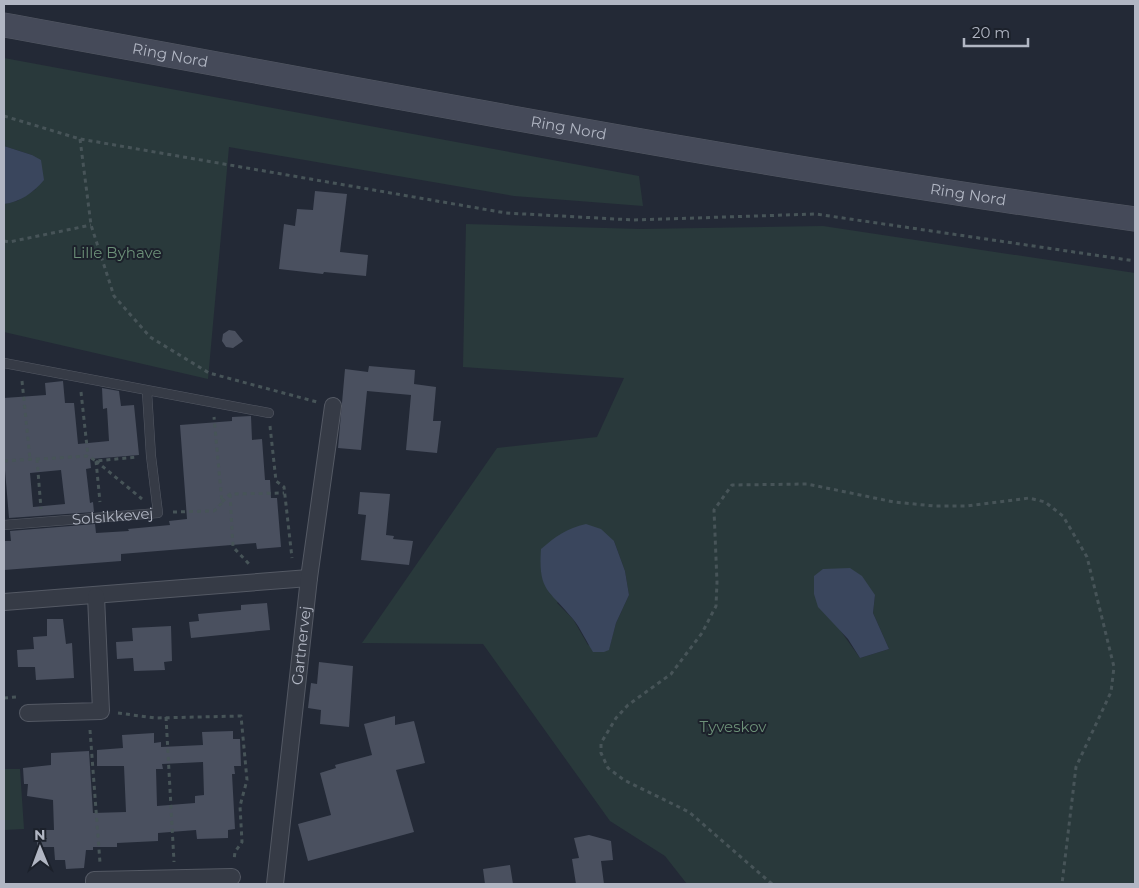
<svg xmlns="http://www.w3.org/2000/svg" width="1139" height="888" font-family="Montserrat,sans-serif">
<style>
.green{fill:#29393b;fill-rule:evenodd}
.water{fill:#3a465d}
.building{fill:#4a505f;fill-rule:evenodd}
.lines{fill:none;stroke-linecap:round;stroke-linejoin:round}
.lane-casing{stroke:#545964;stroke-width:10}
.street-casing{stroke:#545964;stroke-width:18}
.secondary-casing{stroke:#545964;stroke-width:25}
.path{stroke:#475458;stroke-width:3;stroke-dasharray:4 4;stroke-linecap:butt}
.lane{stroke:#363b46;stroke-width:9}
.street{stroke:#363b46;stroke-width:16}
.secondary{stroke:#454a59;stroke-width:24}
.labels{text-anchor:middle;stroke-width:4;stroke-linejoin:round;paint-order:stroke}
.street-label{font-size:15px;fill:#b1b6c3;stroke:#1c212b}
.park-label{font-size:15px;fill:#6c9078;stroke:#1c212b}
</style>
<rect width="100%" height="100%" fill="#232936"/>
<path class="green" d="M4,58L639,176L643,206L514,196L229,147L208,379L4,332V204L17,201L36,189L32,155L4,146Z
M466,224L641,229L823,226L1135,273V884H687L665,856L610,821L483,644L362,643L497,448L597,437L624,378L463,367ZM614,541L625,571L629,595L616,623L609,649L588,645L573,619L557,603ZM875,595L873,613L889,649L860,658L840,630Z
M4,769H20L24,829L4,830Z"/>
<path class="water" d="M4,146L32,155L41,160L44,180C33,193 20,202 4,204Z
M586,524L601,529L614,541L625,571L629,595L616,623L609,650L604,652H593C586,641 581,629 573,619C549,589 538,592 541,549C555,537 567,528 586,524Z
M850,568L862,576L875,595L873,613L889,649L860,658L848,639L818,607L814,594V576L823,569Z"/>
<path class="building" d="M315,191L347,194L340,252L368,255L366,276L324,272L323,274L279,269L284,224L295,226L297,209L313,210Z
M229,330L235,331L243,341L233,348L226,347L222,341L223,334Z
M369,366L415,370L414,384L436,387L433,421H441L437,453L406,450L411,395L367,391L361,450L338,448L345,369L368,372Z
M63,381L65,403H74L78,444L109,441L107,408L103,409L102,388L119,391L121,406L134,405L139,455L90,459L91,468L86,469L90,503L93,502L94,512L9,518L4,458V398L46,395L45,383ZM61,470L65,504L33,507L30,473Z
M251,416L252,440L262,439L265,480H270L271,498H277L281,547L257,549L256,543L121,554V561L4,570V541H11L10,531L95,524L96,533L129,531L128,529L170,525L169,521L187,519L180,425L232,421V417Z
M360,492L390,494L386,535L394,536L393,539L413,541L409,565L361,560L366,515L358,514Z
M267,603L270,630L191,638L189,622L199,621L198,614L241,610V605Z
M47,619H63L66,644L72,643L74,678L36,680L35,667H18L17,650L34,649L33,637L47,636Z
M171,626L172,661L164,662L165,670L134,671L133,658L117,659L116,642L133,641L132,628Z
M319,662L353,666L349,727L320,724L321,710L308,708L311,683L317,684Z
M395,716V725L414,721L425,763L396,770L414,832L308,861L298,824L331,815L320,773L336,768L335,765L372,755L364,724Z
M233,731V739H240L241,766H234L235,774H232L235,829L228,830V838L197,839L196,830L158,833V841L117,843V847H93V850H86L84,868L66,869L65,860H55L54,847H37V830H54L53,800L27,796L28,784H24L23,768L51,765V753L89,751L93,813L126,812L124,766H97V750L123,748L122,735L154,733V743L161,742V747L203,745L202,732ZM203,762L204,795L195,796V803L157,806L156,769H163L162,764Z
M589,835L611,841L613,860L601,861L604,884H576L572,859L579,858L574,838Z
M510,865L513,884H485L483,869Z"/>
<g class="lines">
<defs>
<g id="lane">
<path d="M4,363L269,413"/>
<path id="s1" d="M4,525L158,513L151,456L147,392"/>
</g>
<g id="street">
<path d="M4,602L309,578"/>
<path d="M28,713L101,711L96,596"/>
<path d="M94,884V880L232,877"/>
<path id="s2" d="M275,884L309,578L333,406"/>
</g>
<g id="secondary">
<path id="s3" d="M4,25C380,93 756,167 1135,219"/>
</g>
</defs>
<use href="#lane" class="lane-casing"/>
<use href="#street" class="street-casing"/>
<use href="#secondary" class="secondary-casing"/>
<path class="path" d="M4,116L80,139L506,213L634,220L816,214L1135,261
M80,139L91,225L114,296L150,337L209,373L317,402
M4,241L9,242L91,225
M22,381L30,459
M81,392L88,456
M270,426L276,481L284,487L292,558
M37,459L41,509
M4,461L88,456L96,461L137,457
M96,461L142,499
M96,461L100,502
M230,494L233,547L250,565
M222,502L230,494L284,493
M173,512L214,511L222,503L214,417
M4,698L16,697L17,699
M118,713L155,718L241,716L247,780L240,806L242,842L235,852L234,860
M166,717L174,862
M90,730L100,863
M772,884L689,812L624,780L608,768L601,753V743L616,718L628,705L671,674L702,633L716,606L717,582L714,510L732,485L807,484L894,502L934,506H967L1029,498L1045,502L1063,516L1087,557L1114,667L1111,692L1076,767L1062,884"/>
<use href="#lane" class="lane"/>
<use href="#street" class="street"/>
<use href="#secondary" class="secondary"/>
</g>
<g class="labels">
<g class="street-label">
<text dy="5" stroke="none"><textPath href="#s3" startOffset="169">Ring Nord</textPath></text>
<text dy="5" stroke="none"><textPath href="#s3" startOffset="574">Ring Nord</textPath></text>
<text dy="5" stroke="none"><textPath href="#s3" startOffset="979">Ring Nord</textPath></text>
<text dy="5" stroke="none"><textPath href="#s1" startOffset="109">Solsikkevej</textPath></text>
<text dy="5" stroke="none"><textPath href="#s2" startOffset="240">Gartnervej</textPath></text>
</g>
<g class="park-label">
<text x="117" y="258">Lille Byhave</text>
<text x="733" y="732">Tyveskov</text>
</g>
</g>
<rect width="1139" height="888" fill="none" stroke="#b1b6c3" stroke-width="10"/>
<g transform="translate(40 848) rotate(359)" stroke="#1c212b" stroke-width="4" paint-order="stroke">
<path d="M0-4L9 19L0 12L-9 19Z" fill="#b1b6c3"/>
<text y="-8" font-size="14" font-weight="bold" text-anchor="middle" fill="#b1b6c3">N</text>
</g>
<path d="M964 38v8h64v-8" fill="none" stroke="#b1b6c3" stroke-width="2.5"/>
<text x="972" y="38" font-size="15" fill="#b1b6c3" stroke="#1c212b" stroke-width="4" paint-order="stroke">20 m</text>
</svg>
